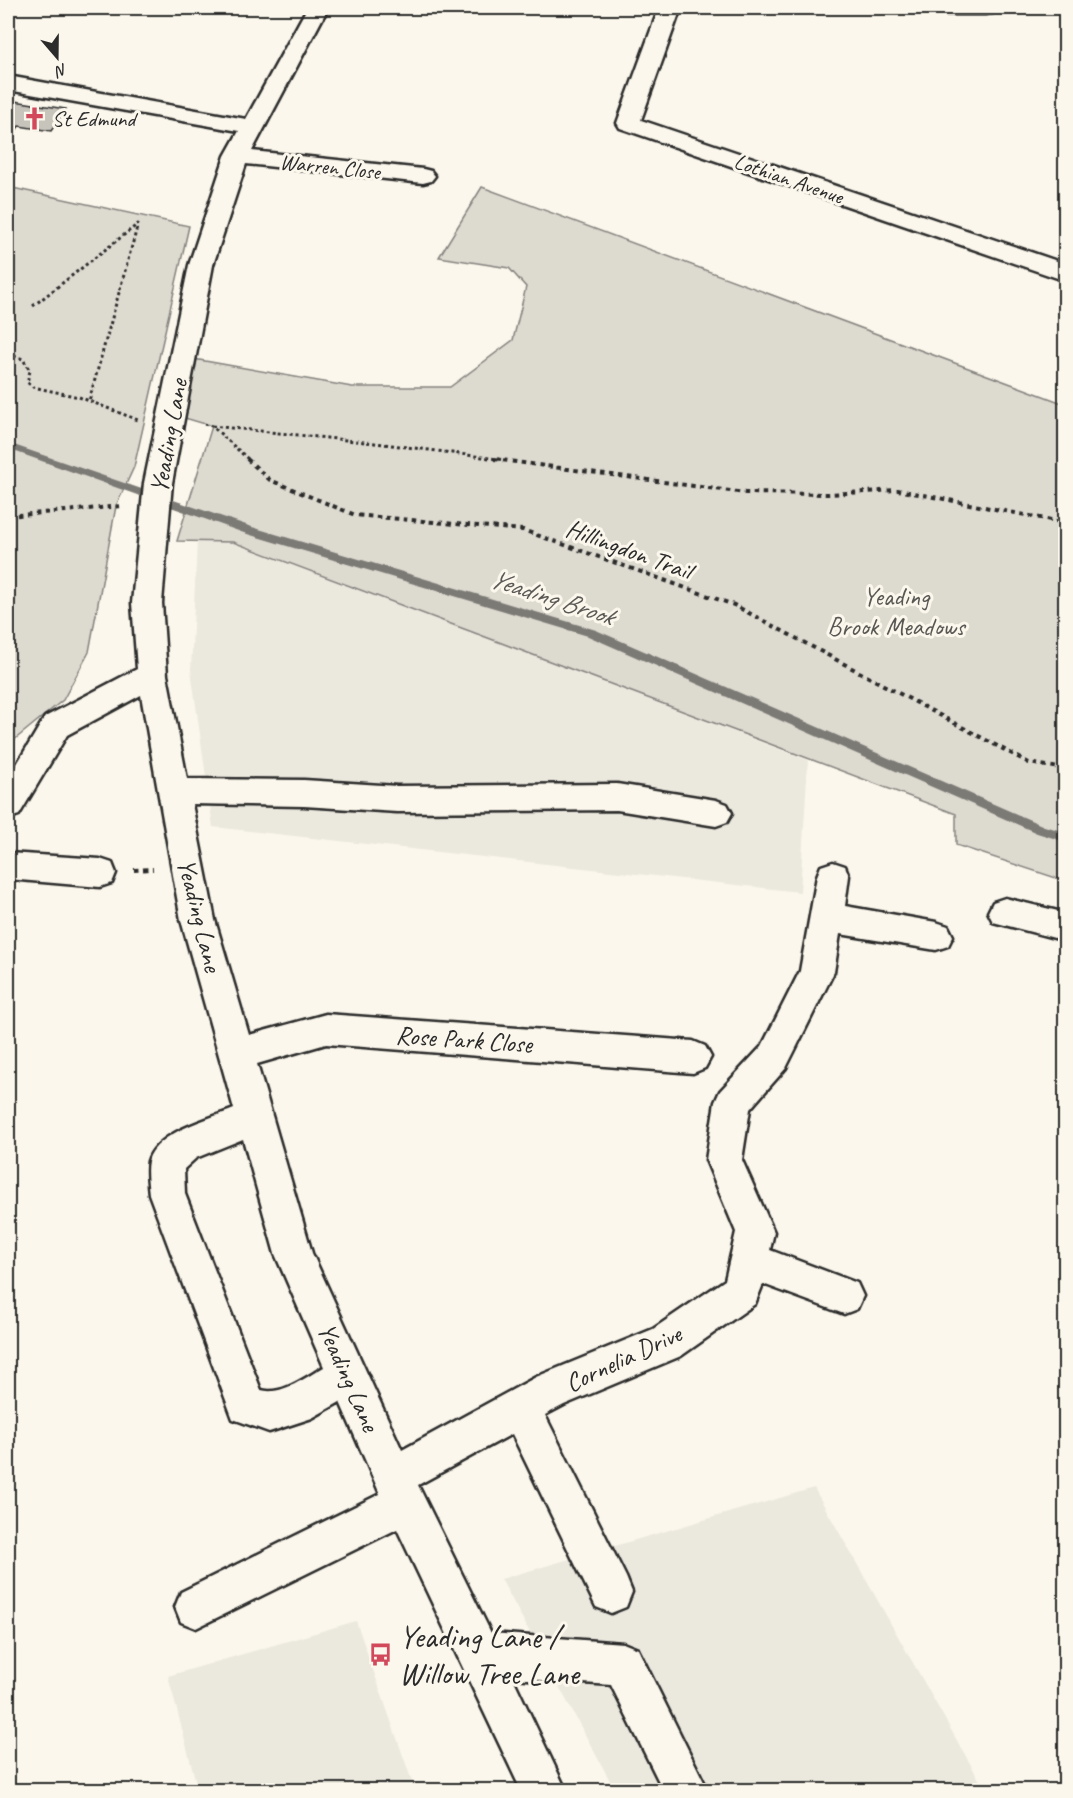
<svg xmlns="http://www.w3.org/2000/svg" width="1073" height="1798" font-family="Caveat,sans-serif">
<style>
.built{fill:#ebe8de}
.green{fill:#dddad0;stroke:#84827e;stroke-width:1.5}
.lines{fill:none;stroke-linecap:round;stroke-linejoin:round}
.stream{fill:#7b7a75;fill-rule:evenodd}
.building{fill:#c7c4bc;stroke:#2b2b2b;stroke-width:1.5}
.minor-casing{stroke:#2b2b2b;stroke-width:5}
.path-far1{stroke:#2b2b2b;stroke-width:3;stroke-dasharray:3 3;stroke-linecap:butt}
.path{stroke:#2b2b2b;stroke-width:4;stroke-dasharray:4.5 4.5;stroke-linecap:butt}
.minor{fill:#fbf7ec;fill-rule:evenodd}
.labels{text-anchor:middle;stroke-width:6;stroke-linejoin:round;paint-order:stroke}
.far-poi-label{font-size:22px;fill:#2b2b2b;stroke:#fbf7ec;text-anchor:start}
.far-street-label{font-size:22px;fill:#2b2b2b;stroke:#fbf7ec}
.street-label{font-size:26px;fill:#2b2b2b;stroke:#fbf7ec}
.park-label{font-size:26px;fill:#585754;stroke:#fbf7ec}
.water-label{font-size:27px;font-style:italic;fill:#5a5956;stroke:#fbf7ec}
.near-poi-label{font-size:32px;fill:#2b2b2b;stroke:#fbf7ec;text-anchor:start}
</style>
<rect width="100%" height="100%" fill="#fbf7ec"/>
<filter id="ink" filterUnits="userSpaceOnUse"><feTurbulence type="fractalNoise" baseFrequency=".0167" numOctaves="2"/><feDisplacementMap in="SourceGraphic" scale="12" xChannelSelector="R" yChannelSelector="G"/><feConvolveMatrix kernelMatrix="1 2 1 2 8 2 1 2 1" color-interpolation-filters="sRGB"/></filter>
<g filter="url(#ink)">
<path class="built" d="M197,541L233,542L808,760L800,892L213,827L191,670Z
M814,1488L985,1790H615L501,1579Z
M356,1621L415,1790H198L168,1676Z"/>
<path class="green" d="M8,187L189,226L134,467L116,506L89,652L63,700L8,745Z
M482,187L1065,404V881L956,845V814L233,542L177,541L212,426L178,416L182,357L352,387H450L513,340L526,287L509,268L439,257Z"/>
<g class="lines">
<path class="stream" d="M8,443L252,527L596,630L1044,826L1066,832V842L1037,833L588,636L244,533L8,449Z"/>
</g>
<path class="building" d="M8,100L66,109L51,131L19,126L8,143Z"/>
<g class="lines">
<defs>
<path id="minor" d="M307,8H328L252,151L423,169L431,171L435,176L431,181L423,183L246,164L213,265L172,483L162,603L167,675L187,779L304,780L397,786L617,784L716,800L727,804L732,813L727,822L716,826L617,810L397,812L304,806L192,804L215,920L249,1035L326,1014L693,1041L705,1046L711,1057L705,1068L693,1073L326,1044L257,1064L312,1253L402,1450L536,1377L653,1329L725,1280L736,1232L706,1160L715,1102L720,1091L762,1046L800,971L817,876L821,866L833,862L845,866L849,876L845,906L936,922L948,926L953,936L948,946L936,950L840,934L834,972L786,1068L750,1109L742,1160L774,1232L770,1250L857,1283L863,1296L857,1309L844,1314L763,1284L755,1304L681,1356L564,1405L545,1415L626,1577L632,1592L626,1607L611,1613L596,1607L512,1434L418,1485L491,1633L623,1643L638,1649L708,1790H663L611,1685L513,1678L566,1790H521L397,1529L196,1628L181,1622L175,1607L181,1592L380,1494L340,1402L312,1418L269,1432L233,1419L149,1194C148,1184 146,1171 148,1161C156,1132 209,1119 234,1109L181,920L141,695L67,735L19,815L8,819V779L45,717L137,669L132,603L144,483L189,265L225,156L239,131L8,90V76L246,119ZM243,1139L275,1254L324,1367C306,1377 282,1396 261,1390L185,1194L184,1169L196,1158Z
M659,8H681L641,120L1066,264V281L620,128L617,123Z
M927,8H996L993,13L985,14H938L930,13Z
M8,853L100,859L112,863L116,873L112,883L100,887L8,879Z
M1005,898L1066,913V941L993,922L988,912L993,902Z"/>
</defs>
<use href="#minor" class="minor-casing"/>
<path class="path-far1" d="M33,306L138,224L89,401
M8,354L23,359L30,371L27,382L33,387L79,397L138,420
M204,424L212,426L249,460
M212,426L384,444L505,460"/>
<path class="path" d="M247,459L270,480L355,515L523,530L734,605L1029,763L1066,769
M494,459L745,493L829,494L898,490L1066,523
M8,516L122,506
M134,870L153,869"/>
<use href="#minor" class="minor"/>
</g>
</g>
<defs>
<symbol id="church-bare" viewBox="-9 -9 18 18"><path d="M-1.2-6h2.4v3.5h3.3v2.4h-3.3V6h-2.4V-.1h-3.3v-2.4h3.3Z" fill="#d1495b" stroke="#fbf7ec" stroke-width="2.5" paint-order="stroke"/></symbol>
<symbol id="bus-bare" viewBox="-9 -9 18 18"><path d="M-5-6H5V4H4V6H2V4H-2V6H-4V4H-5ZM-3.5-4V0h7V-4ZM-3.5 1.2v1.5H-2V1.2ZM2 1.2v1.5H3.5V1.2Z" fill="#d1495b" stroke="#fbf7ec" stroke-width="2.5" paint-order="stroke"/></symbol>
</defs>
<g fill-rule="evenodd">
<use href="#church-bare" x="18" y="102" width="33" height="33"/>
<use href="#bus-bare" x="364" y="1638" width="33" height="33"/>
</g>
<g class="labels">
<g class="far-poi-label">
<text x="52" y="126">St Edmund</text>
</g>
<g class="far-street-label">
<text transform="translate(330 166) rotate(6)" y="8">Warren Close</text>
<text transform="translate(789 178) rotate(19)" y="8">Lothian Avenue</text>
</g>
<g class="street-label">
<text transform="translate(168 436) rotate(-80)" y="9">Yeading Lane</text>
<text transform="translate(629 549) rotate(20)" y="9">Hillingdon Trail</text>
<text transform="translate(200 915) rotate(76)" y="9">Yeading Lane</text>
<text transform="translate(464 1039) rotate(4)" y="9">Rose Park Close</text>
<text transform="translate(623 1358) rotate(-25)" y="9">Cornelia Drive</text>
<text transform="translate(349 1377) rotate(66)" y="9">Yeading Lane</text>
</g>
<g class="park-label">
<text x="896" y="605">Yeading<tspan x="896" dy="30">Brook Meadows</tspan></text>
</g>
<g class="water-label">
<text transform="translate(552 597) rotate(18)" y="9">Yeading Brook</text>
</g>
<g class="near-poi-label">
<text x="399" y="1647">Yeading Lane /<tspan x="399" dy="37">Willow Tree Lane</tspan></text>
</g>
</g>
<rect width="1073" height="1798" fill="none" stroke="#fbf7ec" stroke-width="30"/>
<rect x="15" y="15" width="1043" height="1768" fill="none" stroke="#2b2b2b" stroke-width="2" filter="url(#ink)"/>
<g transform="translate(57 57) rotate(160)" stroke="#fbf7ec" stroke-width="4.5" paint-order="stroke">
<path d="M0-4.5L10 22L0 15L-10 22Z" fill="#2b2b2b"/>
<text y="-9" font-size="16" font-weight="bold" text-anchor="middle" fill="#2b2b2b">N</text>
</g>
</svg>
